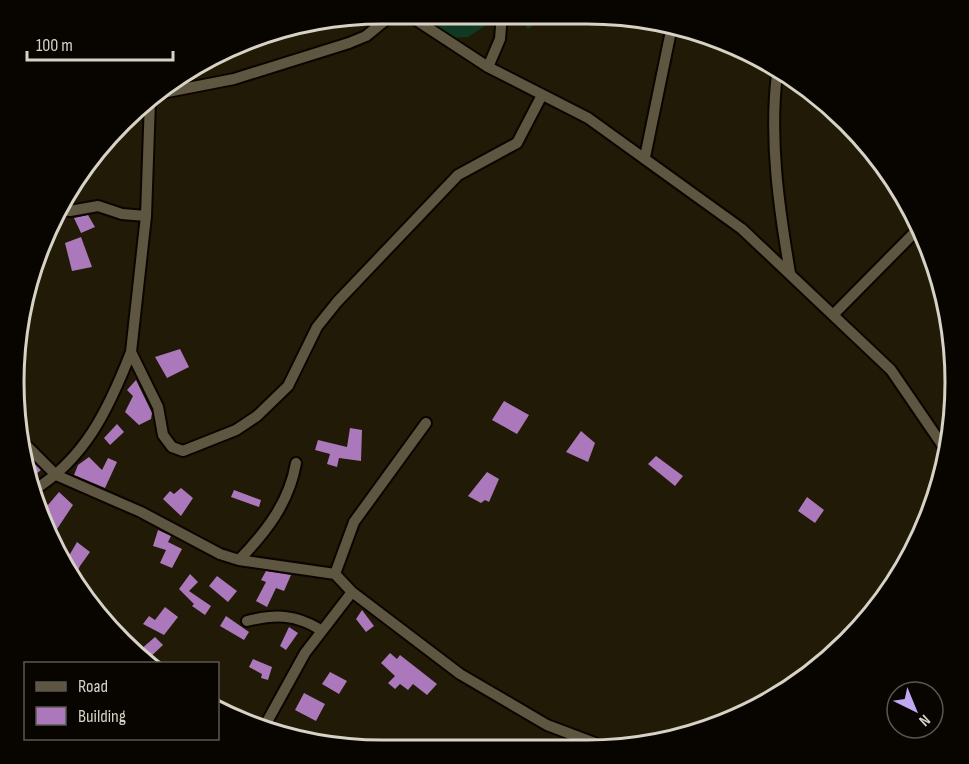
<svg xmlns="http://www.w3.org/2000/svg" width="969" height="764" font-family="'Sofia Sans Condensed',sans-serif">
<style>
.green{fill:#103923}
.building{fill:#ac78bc}
.lines{fill:none;stroke-linecap:round;stroke-linejoin:round}
.minor-casing{stroke:#0b0500;stroke-width:14}
.minor{stroke:#5f5641;stroke-width:10}
.rim{fill:none;stroke:#d7d2c6;stroke-width:3}
</style>
<rect width="100%" height="100%" fill="#211a06"/>
<path class="green" d="M450,14H551L528,29L518,18H497L468,37L451,38L438,27L444,16Z"/>
<path class="building" d="M88,215L95,227L81,233L74,218Z
M81,237L92,267L72,271L65,243Z
M180,349L189,367L167,378L155,357Z
M136,380L152,413L151,419L139,425L125,412L133,396L127,390Z
M504,401L529,415L517,434L492,420Z
M117,424L124,432L110,445L104,438Z
M350,428L362,430L361,461L339,458L337,467L327,464L330,454L315,450L318,440L347,447Z
M581,431L595,443L588,462L566,452Z
M23,452L41,470L29,480L26,476Z
M656,456L683,476L675,486L648,464Z
M89,457L102,470L108,458L117,462L105,488L74,475L78,465Z
M487,472L499,479L489,502L485,500L481,503L468,496Z
M181,488L193,498L181,516L163,499L170,491L174,494Z
M234,490L261,500L259,507L231,497Z
M59,492L73,505L51,538L35,498L39,495L48,505Z
M807,497L824,510L815,523L798,511Z
M158,530L171,536L168,542L182,549L172,568L160,563L166,550L153,546Z
M77,542L90,552L80,566L74,579L63,566Z
M266,571L291,575L284,591L276,588L267,607L256,601L266,582L261,580Z
M190,574L198,582L189,591L211,606L205,615L192,606L194,604L179,589Z
M217,576L237,591L228,602L209,586Z
M165,607L178,617L164,635L143,624L149,616L155,620Z
M362,610L374,626L366,632L356,619Z
M226,616L249,632L244,640L220,626Z
M289,627L298,633L286,650L280,646Z
M155,637L163,645L148,659L140,650Z
M390,653L397,659L400,655L437,684L427,695L413,684L408,690L400,684L395,689L388,683L395,676L381,663Z
M253,659L272,667L268,680L261,678L262,674L249,667Z
M330,672L347,681L339,694L322,684Z
M304,693L325,704L316,721L295,710Z"/>
<g class="lines">
<defs>
<path id="minor" d="M407,14L488,67L588,118L742,229L891,370L945,449
M488,67L500,39L502,14
M777,74C769,140 779,208 790,273
M157,94L234,79L349,43L366,36L393,14
M150,100L146,216L131,352L158,407L163,435L172,447L183,451L236,430L257,416L288,386L317,327L337,302L458,175L517,143L542,95
M645,157L672,26
M58,209L70,211L98,206L122,214L146,216
M834,314L917,230
M21,440L56,475L141,512L220,554L239,560L335,574L352,592L460,674L547,725L600,745
M32,491C85,460 109,408 131,352
M239,560C266,532 289,503 296,463
M335,574L354,522L426,423
M247,621C275,614 295,614 321,630
M263,729L305,653L352,592"/>
</defs>
<use href="#minor" class="minor-casing"/>
<use href="#minor" class="minor"/>
</g>
<path d="M0 0H969V764H0ZM382 24H587A358 358 0 0 1 945 382V382A358 358 0 0 1 587 740H382A358 358 0 0 1 24 382V382A358 358 0 0 1 382 24Z" fill="#080501" fill-rule="evenodd"/>
<path class="rim" d="M382 24H587A358 358 0 0 1 945 382V382A358 358 0 0 1 587 740H382A358 358 0 0 1 24 382V382A358 358 0 0 1 382 24Z"/>
<rect x="24" y="662" width="195" height="78" fill="#080501" stroke="#5b5750" stroke-width="1.5"/>
<rect x="36" y="682" width="30" height="9" fill="#5f5641" stroke="#5b5750" stroke-width="1.5"/>
<text x="78" y="692" font-size="18" fill="#d7d2c6">Road</text>
<rect x="36" y="707" width="30" height="18" fill="#ac78bc" stroke="#5b5750" stroke-width="1.5"/>
<text x="78" y="722" font-size="18" fill="#d7d2c6">Building</text>
<g transform="translate(915 710) rotate(137)"><circle r="28" fill="#080501" stroke="#5b5750" stroke-width="1.5"/>
<path d="M0-4.5L10 22L0 15L-10 22Z" fill="#c1a8f3"/>
<text y="-9" font-size="16" font-weight="bold" text-anchor="middle" fill="#d7d2c6">N</text>
</g>
<path d="M27 51v9h146v-9" fill="none" stroke="#d7d2c6" stroke-width="3"/>
<text x="36" y="51" font-size="18" fill="#d7d2c6" stroke="#080501" stroke-width="4.5" paint-order="stroke">100 m</text>
</svg>
